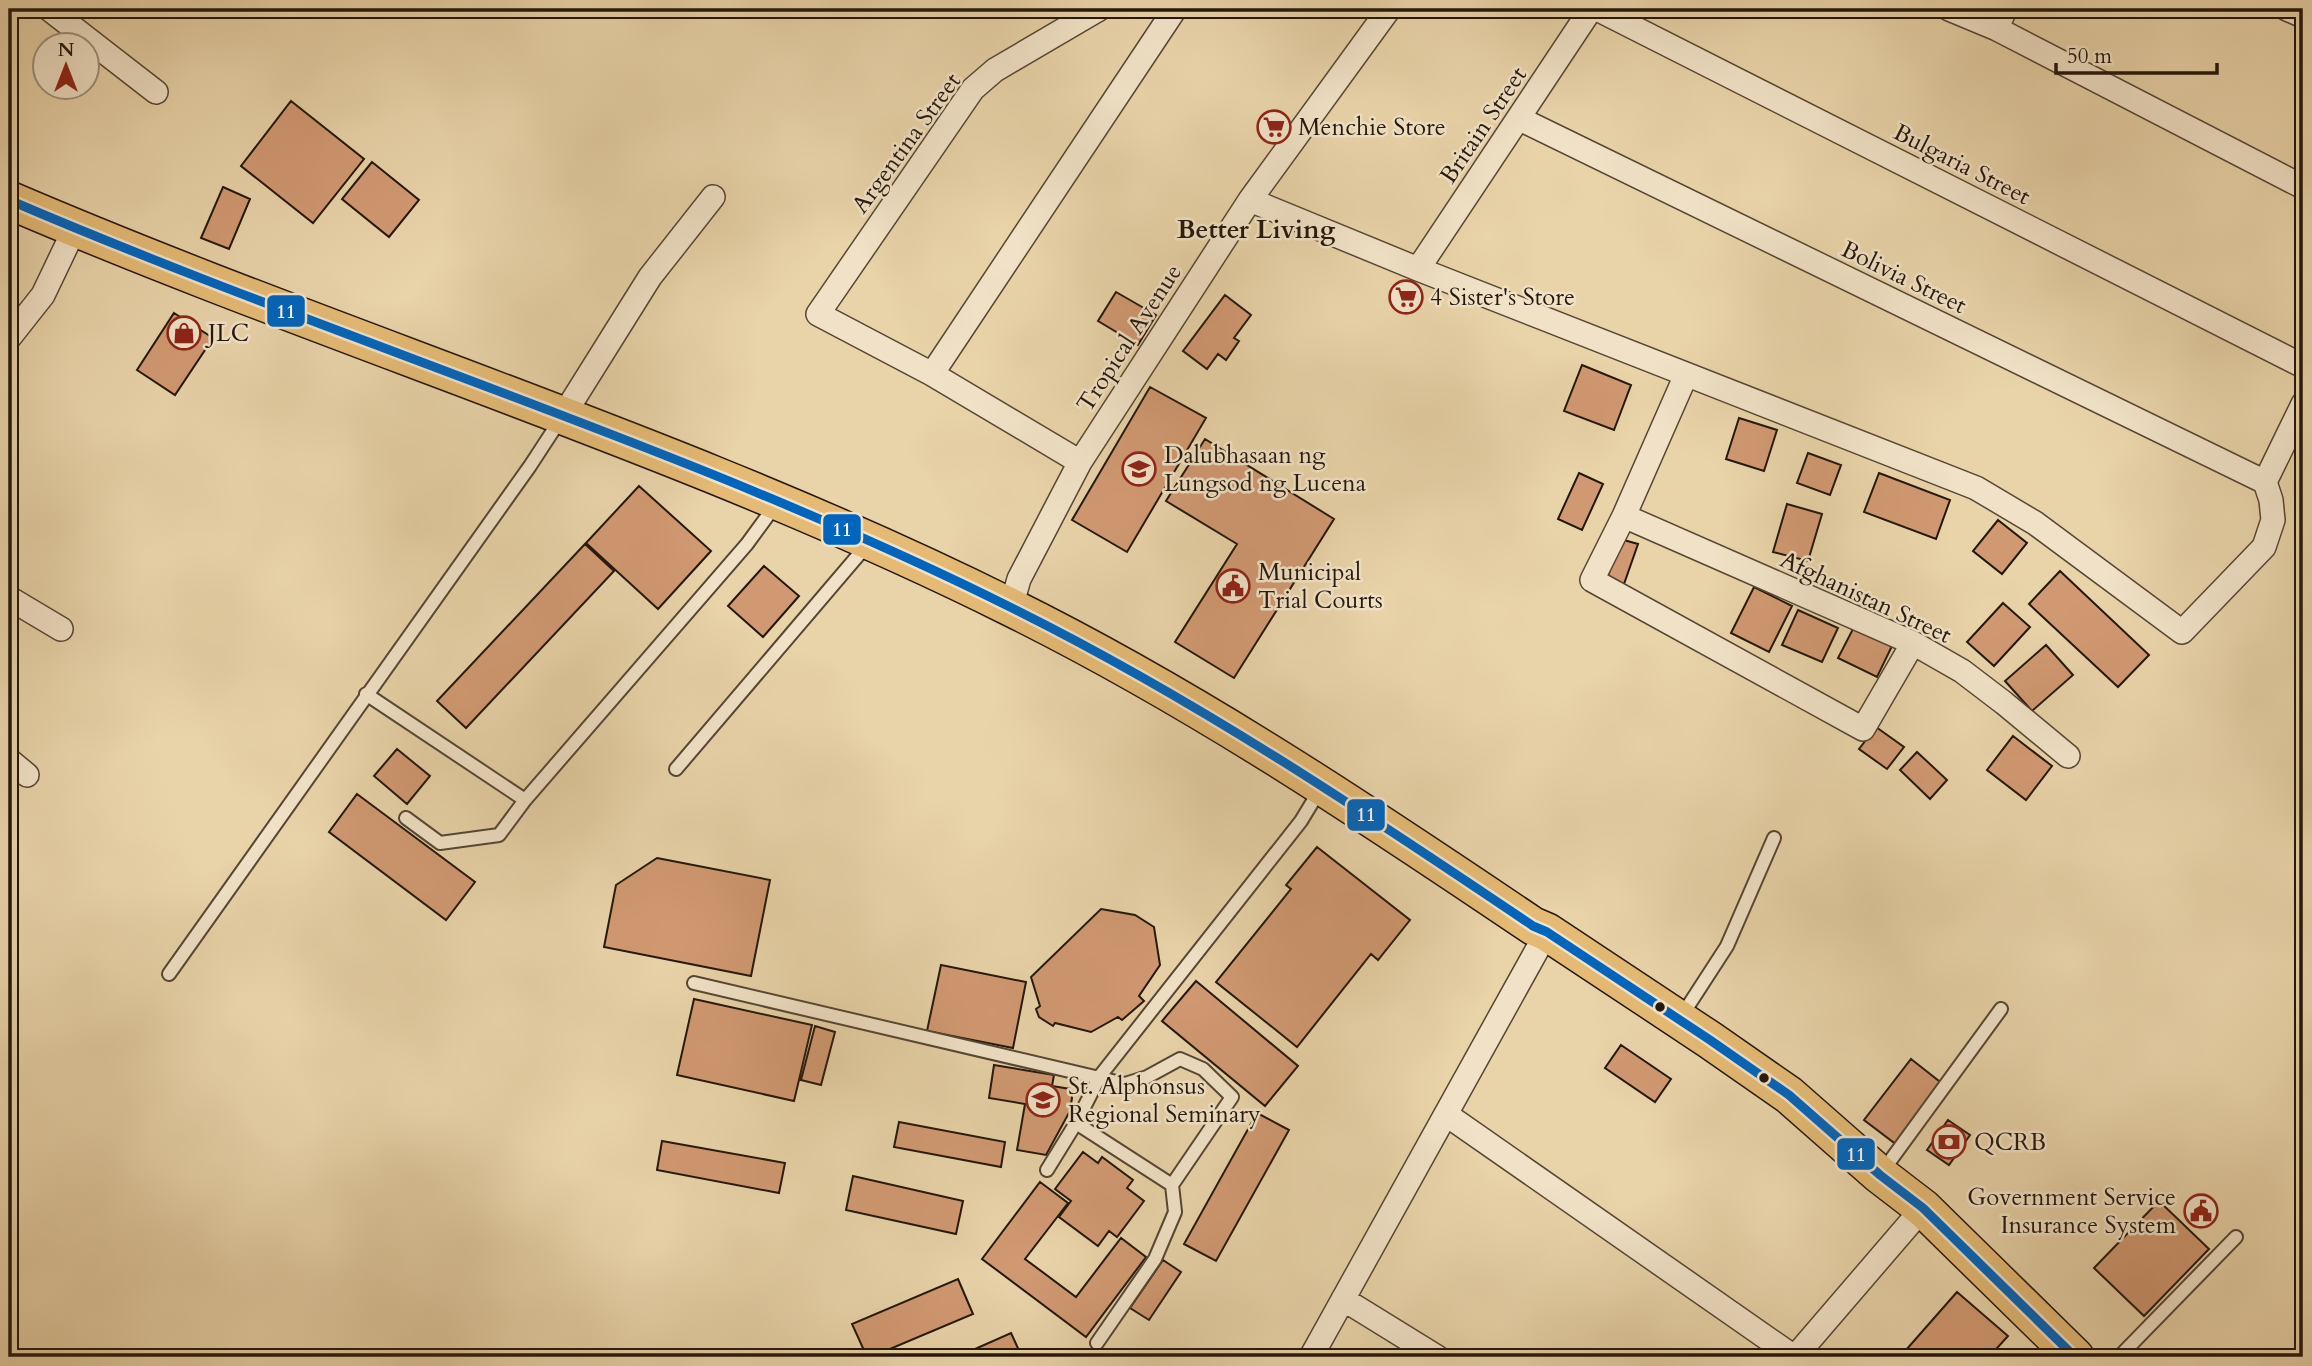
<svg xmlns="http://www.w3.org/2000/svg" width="2312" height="1366" font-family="Cardo,serif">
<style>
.building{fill:#d19972;stroke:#24170c;stroke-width:2}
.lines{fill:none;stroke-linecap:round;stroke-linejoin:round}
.service-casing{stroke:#554633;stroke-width:16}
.minor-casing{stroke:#554633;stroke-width:26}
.primary-casing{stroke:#24170c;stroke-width:40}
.service{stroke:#f1e2c7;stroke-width:12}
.minor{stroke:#f1e2c7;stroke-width:23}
.primary{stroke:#e4ba74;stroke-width:37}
.bus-1-casing{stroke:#f1e2c7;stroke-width:14}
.bus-1{stroke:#0065bd;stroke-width:9}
.bus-dot{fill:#24170c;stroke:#f1e2c7;stroke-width:2.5}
.labels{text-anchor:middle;stroke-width:5;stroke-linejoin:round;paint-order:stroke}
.street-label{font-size:24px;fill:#24170c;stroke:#f1e2c7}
.poi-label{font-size:24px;fill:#24170c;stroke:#f1e2c7;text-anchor:start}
.neighbourhood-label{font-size:26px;font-weight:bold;fill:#24170c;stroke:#f1e2c7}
.line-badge{stroke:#f1e2c7;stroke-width:2.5}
.badge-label{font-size:19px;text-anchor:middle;font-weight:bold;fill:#fff}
</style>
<rect width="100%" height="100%" fill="#e9d3a9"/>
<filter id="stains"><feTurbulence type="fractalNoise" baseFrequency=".00286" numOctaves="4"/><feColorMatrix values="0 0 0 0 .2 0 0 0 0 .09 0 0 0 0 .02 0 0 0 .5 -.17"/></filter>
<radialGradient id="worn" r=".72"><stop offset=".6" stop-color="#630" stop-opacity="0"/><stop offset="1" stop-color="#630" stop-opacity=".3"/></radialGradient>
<path class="building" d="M291,101L364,159L313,223L241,166Z
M372,162L419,200L389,237L342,199Z
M223,187L250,199L229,249L201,238Z
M1116,292L1156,315L1138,345L1098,321Z
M1225,295L1251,315L1234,338L1239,341L1226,360L1218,354L1207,369L1183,351Z
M174,313L213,338L175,395L137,370Z
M1582,365L1631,385L1614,430L1564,411Z
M1150,387L1206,418L1127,552L1072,520Z
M1739,418L1777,430L1764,471L1726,459Z
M1205,439L1334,519L1234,678L1175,642L1237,544L1166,501Z
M1808,453L1841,465L1830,495L1797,483Z
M1579,473L1603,484L1582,530L1558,519Z
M1879,473L1950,500L1936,539L1864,512Z
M639,486L711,551L658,609L586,543Z
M1787,504L1822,514L1808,561L1773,552Z
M1998,520L2027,543L2002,574L1973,551Z
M1620,539L1638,544L1624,584L1607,579Z
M585,544L614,571L466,728L437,701Z
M764,566L799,596L763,637L728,606Z
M2060,571L2149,655L2118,687L2029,604Z
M1754,587L1792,606L1769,652L1731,633Z
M2003,603L2030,627L1994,666L1967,642Z
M1798,610L1838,628L1822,662L1782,645Z
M1854,627L1892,646L1877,677L1838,658Z
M2046,645L2073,675L2032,711L2005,681Z
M1876,727L1904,747L1887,769L1859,749Z
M2013,736L2052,766L2026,800L1987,770Z
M397,749L430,776L407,804L374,776Z
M1917,752L1947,780L1930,799L1900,770Z
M357,794L475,882L446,920L329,832Z
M1317,847L1410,920L1378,960L1371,954L1297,1047L1216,982L1291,889L1286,885Z
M657,858L770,880L751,976L604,947L616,885Z
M1101,909L1135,915L1154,927L1160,965L1139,996L1144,1001L1122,1020L1118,1017L1091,1032L1055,1023L1053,1026L1039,1017L1036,1009L1040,1006L1031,977Z
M941,965L1026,982L1013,1048L927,1031Z
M1196,981L1298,1066L1265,1106L1162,1021Z
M694,999L812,1025L794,1101L677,1075Z
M815,1026L835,1032L821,1085L801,1080Z
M1621,1045L1671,1079L1655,1102L1605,1068Z
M1911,1059L1944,1085L1897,1145L1864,1120Z
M994,1065L1054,1075L1052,1086L1070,1089L1072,1098L1070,1111L1046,1155L1017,1150L1025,1104L989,1098Z
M1257,1113L1289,1130L1216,1261L1184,1244Z
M1948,1120L1970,1135L1949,1165L1927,1150Z
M899,1122L1005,1142L1001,1167L894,1147Z
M662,1141L785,1163L779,1193L657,1170Z
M1083,1152L1098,1163L1102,1157L1133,1180L1127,1188L1144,1201L1117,1237L1109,1231L1098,1246L1059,1217L1071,1201L1055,1189Z
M853,1176L963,1201L956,1234L846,1210Z
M1040,1182L1068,1203L1025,1259L1076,1297L1121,1238L1146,1257L1086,1337L982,1259Z
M2159,1201L2209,1249L2144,1316L2094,1268Z
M1163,1260L1181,1272L1149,1320L1130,1308Z
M958,1279L973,1314L871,1357H867L852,1324Z
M1957,1292L2008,1336L1989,1357H1914L1906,1350Z
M1011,1333L1022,1357H957Z"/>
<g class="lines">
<defs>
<path id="service" d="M366,694L525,800
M676,769L867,545
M406,818L440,843L499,835L525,800L747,544L777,503
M169,974L530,466L562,417
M694,983L1125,1084L1147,1077L1180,1059L1203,1069L1232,1097L1172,1185
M1681,1017L1727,946L1774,838
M1076,1123L1172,1185L1175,1212L1155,1259L1097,1343
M1047,1170L1076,1123L1100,1076L1301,821L1321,788
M1882,1172L2001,1009
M2119,1357L2236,1237"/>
<path id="minor" d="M49,9L156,92
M1597,9L2303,366
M1949,9L1997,29L2303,187
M2287,9L2303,16
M1997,29L2005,9
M1520,119L2265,482
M1250,200L1418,269L1976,488L2035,523L2182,632L2264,547L2273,520L2271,500L2265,482L2303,404
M1418,269L1591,9
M9,338L43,295L75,228
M932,374L1175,9
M1686,375L1624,516L1592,580L1863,729L1913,643
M563,416L650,277L713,197
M1080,462L932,374L818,314L973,89L995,70L1099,9
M1624,516L1913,643L1962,671L2004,703L2068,756
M9,598L61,629
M1011,607L1019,579L1080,462L1250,200L1389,9
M9,760L27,775
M1447,1115L1794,1357
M1343,1299L1437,1357
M1311,1357L1547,932
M1795,1357L1923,1208"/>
<path id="primary" d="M9,200C340,342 687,446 1010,607C1194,698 1364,812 1533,926L1547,932L1710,1040L1789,1095L1880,1175L1923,1208L2075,1357"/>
</defs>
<use href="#service" class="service-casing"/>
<use href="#minor" class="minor-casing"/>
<use href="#primary" class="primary-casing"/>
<use href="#service" class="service"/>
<use href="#minor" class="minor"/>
<use href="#primary" class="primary"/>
<defs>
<path id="bus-1" d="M9,200C340,342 687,446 1010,607C1194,698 1364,812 1533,926L1547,932L1710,1040L1789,1095L1880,1175L1923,1208L2075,1357"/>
</defs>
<use href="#bus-1" class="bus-1-casing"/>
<use href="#bus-1" class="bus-1"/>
</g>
<defs>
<symbol id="supermarket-ring" viewBox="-11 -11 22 22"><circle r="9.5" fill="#f1e2c7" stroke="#8f2418" stroke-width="1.5"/><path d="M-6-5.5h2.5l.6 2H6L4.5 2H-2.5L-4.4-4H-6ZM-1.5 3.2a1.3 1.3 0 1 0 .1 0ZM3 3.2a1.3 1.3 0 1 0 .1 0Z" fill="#8f2418"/></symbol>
<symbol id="shop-ring" viewBox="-11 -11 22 22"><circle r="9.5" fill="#f1e2c7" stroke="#8f2418" stroke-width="1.5"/><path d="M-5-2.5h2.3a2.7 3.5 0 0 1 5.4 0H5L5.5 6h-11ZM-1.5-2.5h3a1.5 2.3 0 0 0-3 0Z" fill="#8f2418"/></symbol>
<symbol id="university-ring" viewBox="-11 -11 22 22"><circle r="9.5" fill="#f1e2c7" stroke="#8f2418" stroke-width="1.5"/><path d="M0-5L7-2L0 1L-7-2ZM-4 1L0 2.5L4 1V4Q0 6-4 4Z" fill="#8f2418"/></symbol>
<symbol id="civic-ring" viewBox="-11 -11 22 22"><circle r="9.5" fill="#f1e2c7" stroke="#8f2418" stroke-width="1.5"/><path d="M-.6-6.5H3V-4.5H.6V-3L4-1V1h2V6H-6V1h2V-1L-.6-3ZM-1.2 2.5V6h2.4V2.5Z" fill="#8f2418"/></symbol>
<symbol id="bank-ring" viewBox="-11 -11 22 22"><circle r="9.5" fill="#f1e2c7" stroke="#8f2418" stroke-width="1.5"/><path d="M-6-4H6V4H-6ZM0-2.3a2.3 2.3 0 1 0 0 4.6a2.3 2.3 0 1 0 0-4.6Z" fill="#8f2418"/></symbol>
</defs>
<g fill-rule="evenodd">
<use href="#supermarket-ring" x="1255" y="108" width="38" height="38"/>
<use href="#supermarket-ring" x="1387" y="278" width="38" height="38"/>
<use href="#shop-ring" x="165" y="314" width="38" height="38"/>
<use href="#university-ring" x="1120" y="450" width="38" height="38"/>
<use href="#civic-ring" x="1214" y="567" width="38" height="38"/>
<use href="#university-ring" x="1024" y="1081" width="38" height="38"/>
<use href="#bank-ring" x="1930" y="1123" width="38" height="38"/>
<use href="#civic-ring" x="2182" y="1192" width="38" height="38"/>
</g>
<g class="bus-dot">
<circle cx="1660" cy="1007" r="6"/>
<circle cx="1764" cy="1078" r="6"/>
</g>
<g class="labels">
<g class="street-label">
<text transform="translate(1483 125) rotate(-56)" y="8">Britain Street</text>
<text transform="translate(906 143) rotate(-54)" y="8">Argentina Street</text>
<text transform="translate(1962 164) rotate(27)" y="8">Bulgaria Street</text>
<text transform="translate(1904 277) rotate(26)" y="8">Bolivia Street</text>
<text transform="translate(1129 338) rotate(-57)" y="8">Tropical Avenue</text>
<text transform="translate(1866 597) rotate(25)" y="8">Afghanistan Street</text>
</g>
<g class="poi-label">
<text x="1298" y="135">Menchie Store</text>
<text x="1430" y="305">4 Sister's Store</text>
<text x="208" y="341">JLC</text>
<text x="1164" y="463">Dalubhasaan ng<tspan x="1164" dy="28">Lungsod ng Lucena</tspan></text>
<text x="1258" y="580">Municipal<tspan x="1258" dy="28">Trial Courts</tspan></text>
<text x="1068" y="1094">St. Alphonsus<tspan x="1068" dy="28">Regional Seminary</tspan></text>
<text x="1974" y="1150">QCRB</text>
<text x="2176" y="1205" text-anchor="end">Government Service<tspan x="2176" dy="28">Insurance System</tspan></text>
</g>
<g class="neighbourhood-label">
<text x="1256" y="238">Better Living</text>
</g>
</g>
<g class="line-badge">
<rect x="266" y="294" width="40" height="34" rx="7" fill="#0065bd"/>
<rect x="822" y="513" width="40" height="33" rx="7" fill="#0065bd"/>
<rect x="1346" y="798" width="40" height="34" rx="7" fill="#0065bd"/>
<rect x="1836" y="1137" width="40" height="34" rx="7" fill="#0065bd"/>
</g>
<g class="badge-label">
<text x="286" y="318">11</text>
<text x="842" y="536">11</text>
<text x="1366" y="821">11</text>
<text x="1856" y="1161">11</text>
</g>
<rect width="2312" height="1366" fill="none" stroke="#e9d3a9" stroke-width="35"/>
<rect x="10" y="10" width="2291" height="1345" fill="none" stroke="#24170c" stroke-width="3.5"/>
<rect x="18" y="18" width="2277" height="1331" fill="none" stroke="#24170c" stroke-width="2"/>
<g transform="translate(66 66)"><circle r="33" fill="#f1e2c7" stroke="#9f917c" stroke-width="2"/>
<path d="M0-5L12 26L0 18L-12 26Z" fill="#8f2418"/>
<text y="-10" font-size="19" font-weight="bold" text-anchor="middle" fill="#24170c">N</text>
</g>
<path d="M2056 63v10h161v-10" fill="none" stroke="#24170c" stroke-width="3.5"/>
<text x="2067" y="63" font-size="21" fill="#24170c" stroke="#f1e2c7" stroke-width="5" paint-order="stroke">50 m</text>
<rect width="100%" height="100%" filter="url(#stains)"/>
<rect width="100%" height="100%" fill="url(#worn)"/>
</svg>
